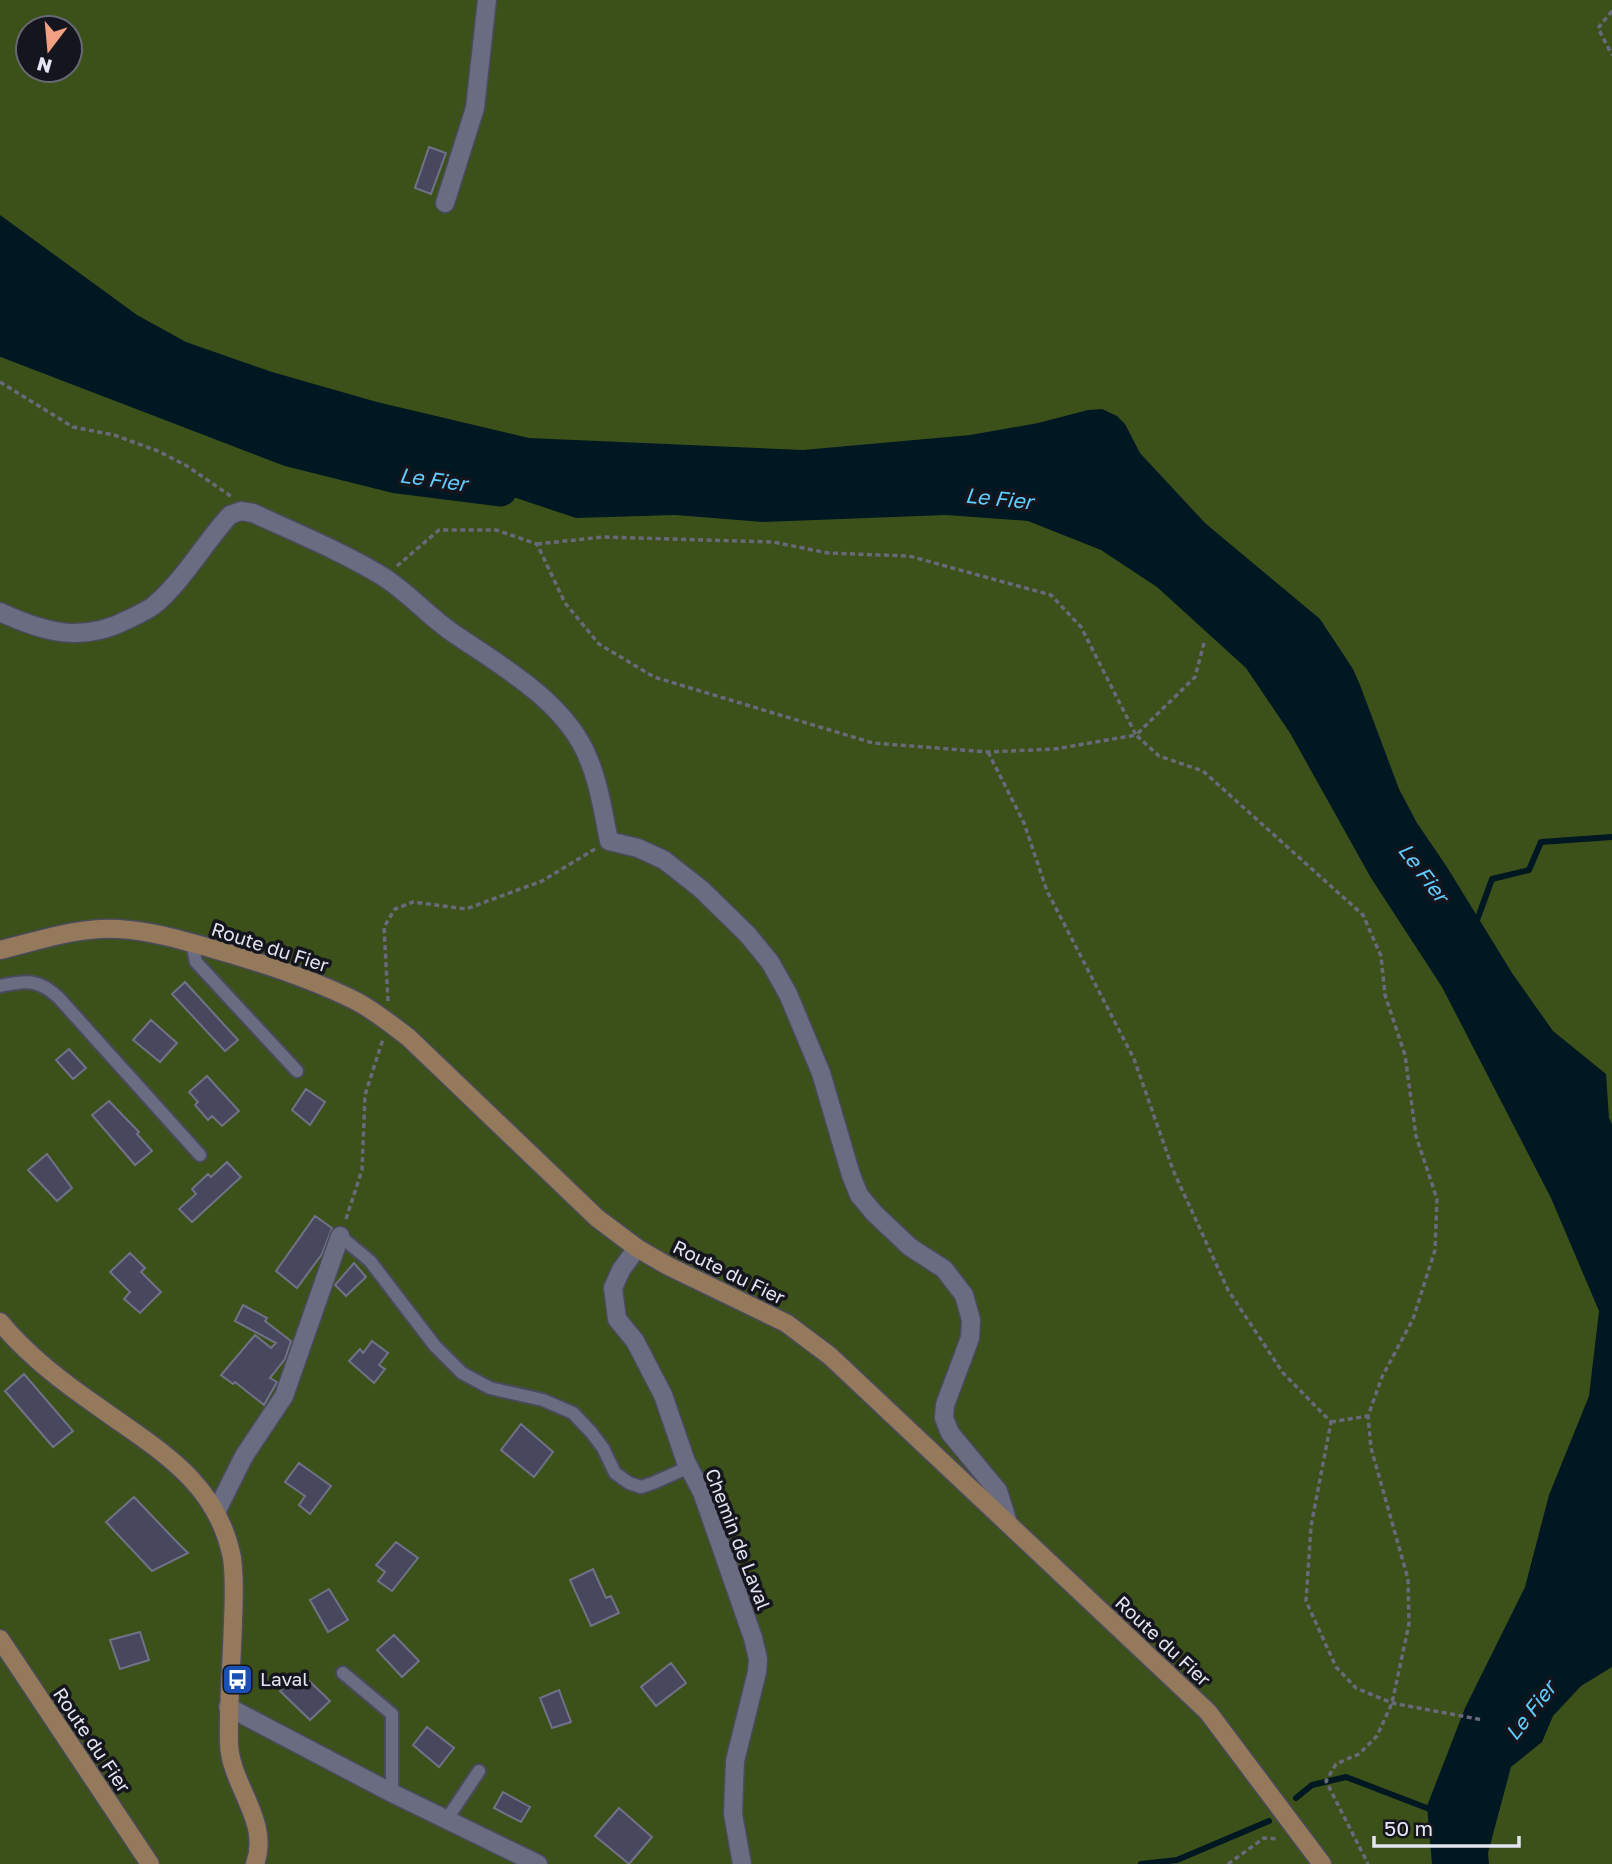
<svg xmlns="http://www.w3.org/2000/svg" width="1612" height="1864" font-family="'Golos Text',sans-serif">
<style>
.green{fill:#3c5119;fill-rule:evenodd}
.water{fill:#011823}
.lines{fill:none;stroke-linecap:round;stroke-linejoin:round}
.stream{stroke:#011823;stroke-width:6}
.river{stroke:#011823;stroke-width:35}
.building{fill:#47485d;stroke:#717289;stroke-width:2}
.service-casing{stroke:#494a5b;stroke-width:16}
.minor-casing{stroke:#494a5b;stroke-width:21}
.secondary-casing{stroke:#494a5b;stroke-width:21}
.path{stroke:#686a7b;stroke-width:3.5;stroke-dasharray:5 3.5;stroke-linecap:butt}
.service{stroke:#6a6c82;stroke-width:12}
.minor{stroke:#6a6c82;stroke-width:18}
.secondary{stroke:#947a5b;stroke-width:18}
.labels{text-anchor:middle;stroke-width:7;stroke-linejoin:round;paint-order:stroke}
.street-label{font-size:19px;fill:#e3e5f2;stroke:#15151e}
.poi-label{font-size:19px;fill:#e3e5f2;stroke:#15151e;text-anchor:start}
.water-label{font-size:21px;font-style:italic;fill:#60cdfe;stroke:#15151e}
</style>
<rect width="100%" height="100%" fill="#2b2c40"/>
<path class="green" d="M0,0H1612V1864H0ZM28,28H70V70H28Z"/>
<path class="water" d="M0,215L137,315L186,342L272,372L377,402L529,438L803,450L970,435L1038,423L1088,410L1102,409L1117,416L1125,424L1140,453L1205,523L1320,619L1353,669L1360,685L1399,789L1417,823L1447,867L1512,973L1553,1031L1606,1074L1609,1118L1612,1124V1667L1581,1686L1553,1716L1542,1742L1511,1767L1488,1853L1489,1864H1432L1427,1806L1465,1708L1525,1587L1549,1495L1589,1396L1599,1311L1551,1198L1442,987L1371,878L1290,733L1246,668L1157,587L1101,550L1028,521L946,515L763,522L675,515L576,518L486,488L398,474L290,447L164,391L0,335Z"/>
<g class="lines">
<path class="stream" d="M1476,923L1492,879L1529,870L1541,842L1612,837
M1296,1798L1312,1785L1346,1777L1432,1810
M1141,1864L1177,1860L1269,1821"/>
<path class="river" d="M0,338L289,449L397,476L500,489"/>
</g>
<path class="building" d="M429,147L446,153L431,194L415,188Z
M185,982L238,1040L225,1051L172,994Z
M151,1020L177,1043L160,1062L133,1040Z
M69,1049L86,1068L73,1079L56,1060Z
M207,1076L239,1111L222,1126L212,1116L208,1120L195,1105L198,1102L189,1092Z
M306,1089L325,1102L310,1125L292,1110Z
M109,1101L139,1132L137,1134L152,1151L135,1165L92,1115Z
M47,1154L72,1188L57,1201L28,1170Z
M227,1162L241,1177L192,1222L179,1209L196,1194L192,1189L208,1174L211,1177Z
M315,1216L332,1228L322,1254L297,1288L276,1271Z
M130,1253L145,1268L141,1272L161,1292L140,1313L124,1299L130,1292L110,1272Z
M354,1263L366,1277L346,1296L335,1285Z
M243,1305L267,1318L265,1321L291,1341L285,1359L270,1378L277,1382L264,1405L235,1382L233,1384L221,1375L255,1335L271,1348L276,1343L235,1321Z
M372,1341L388,1353L379,1365L385,1369L374,1383L349,1361L360,1349L363,1353Z
M24,1374L73,1431L53,1447L5,1391Z
M521,1424L553,1452L534,1477L501,1450Z
M299,1463L331,1486L310,1514L299,1505L305,1496L285,1482Z
M134,1497L174,1539L188,1553L152,1571L106,1522Z
M396,1542L418,1558L392,1591L378,1581L385,1572L376,1565Z
M593,1569L606,1598L611,1596L619,1613L591,1626L570,1580Z
M329,1589L348,1620L328,1632L310,1600Z
M140,1632L149,1660L120,1669L110,1640Z
M394,1635L419,1661L402,1677L377,1650Z
M671,1663L686,1683L656,1706L641,1687Z
M301,1673L330,1701L310,1720L280,1691Z
M559,1690L571,1722L552,1728L540,1698Z
M427,1727L454,1748L439,1767L413,1745Z
M503,1792L530,1807L521,1822L494,1808Z
M619,1808L652,1837L629,1864L595,1836Z"/>
<g class="lines">
<defs>
<path id="service" d="M192,943L196,962L297,1071
M0,986C26,980 38,979 58,997L200,1155
M340,1236L370,1261L435,1346L462,1373L490,1388L543,1400L573,1413L591,1432L603,1448L615,1473L629,1483L641,1487L653,1483L689,1467
M343,1673L392,1714V1793
M447,1819L479,1771"/>
<path id="minor" d="M445,203L475,108L487,0
M0,612C45,633 83,643 129,619C137,615 146,611 153,606C181,584 205,542 230,515L241,511L253,513C296,533 341,551 382,576C408,592 428,616 453,633C498,664 559,698 584,749C598,777 603,811 609,841L638,848L664,860L701,889L748,935L770,962L788,994L821,1073L851,1175L859,1195L874,1213L910,1247L944,1269L964,1295L971,1320L970,1338L945,1405L944,1418L950,1433L998,1491L1008,1523
M637,1248L621,1270L613,1288L617,1319L635,1341L663,1395L686,1462L702,1492L753,1638L758,1659L757,1672L735,1761L733,1814L742,1864
M216,1512L244,1456L284,1396L340,1236
M228,1707L392,1793L538,1864"/>
<path id="secondary" d="M0,950C33,942 66,931 100,929C137,927 174,938 210,948C260,962 310,978 356,1001C375,1011 392,1025 409,1038L597,1218L637,1248L668,1266L786,1323L830,1356L1208,1712L1322,1864
M0,1322C28,1356 64,1383 100,1408C158,1450 217,1481 232,1558C235,1579 234,1600 233,1621C232,1662 228,1702 229,1743C230,1785 271,1821 255,1864
M0,1639L150,1864"/>
</defs>
<use href="#service" class="service-casing"/>
<use href="#minor" class="minor-casing"/>
<use href="#secondary" class="secondary-casing"/>
<path class="path" d="M1612,11L1598,28L1612,55
M0,382L73,427L114,435L158,451L187,466L232,497
M537,544L603,537L773,542L828,553L909,556L1051,595L1081,627L1136,735L1195,677L1204,643
M397,566L439,530H496L537,544L565,603L599,644L654,677L873,743L988,752L1055,749L1136,735L1159,756L1203,771L1363,915L1381,956L1385,995L1405,1055L1416,1136L1437,1199L1435,1250L1413,1319L1382,1377L1368,1416L1371,1448L1408,1579L1409,1624L1392,1703L1377,1736L1359,1754L1336,1764L1326,1781L1368,1864
M988,752L1024,823L1047,891L1134,1059L1173,1170L1228,1290L1283,1373L1331,1422L1311,1526L1306,1601L1336,1667L1356,1688L1392,1703L1483,1720
M388,1001L384,927L395,909L413,902L466,909L542,881L595,849
M346,1219L362,1170L365,1095L383,1039
M1331,1422L1368,1416
M1228,1864L1264,1838L1279,1839"/>
<use href="#service" class="service"/>
<use href="#minor" class="minor"/>
<use href="#secondary" class="secondary"/>
</g>
<defs>
<symbol id="bus-square" viewBox="-11 -11 22 22"><rect x="-9" y="-9" width="18" height="18" rx="4" fill="#1a4fb4" stroke="#15151e"/><path d="M-5-6H5V4H4V6H2V4H-2V6H-4V4H-5ZM-3.5-4V0h7V-4ZM-3.5 1.2v1.5H-2V1.2ZM2 1.2v1.5H3.5V1.2Z" fill="#fff"/></symbol>
</defs>
<g fill-rule="evenodd">
<use href="#bus-square" x="220" y="1662" width="35" height="35"/>
</g>
<g class="labels">
<g class="street-label">
<text transform="translate(270 947) rotate(18)" y="7">Route du Fier</text>
<text transform="translate(729 1272) rotate(26)" y="7">Route du Fier</text>
<text transform="translate(738 1539) rotate(69)" y="7">Chemin de Laval</text>
<text transform="translate(1163 1641) rotate(43)" y="7">Route du Fier</text>
<text transform="translate(92 1740) rotate(56)" y="7">Route du Fier</text>
</g>
<g class="poi-label">
<text x="260" y="1686">Laval</text>
</g>
<g class="water-label">
<text transform="translate(433 480) rotate(8)" y="7">Le Fier</text>
<text transform="translate(999 499) rotate(6)" y="7">Le Fier</text>
<text transform="translate(1423 873) rotate(53)" y="7">Le Fier</text>
<text transform="translate(1531 1711) rotate(-52)" y="7">Le Fier</text>
</g>
</g>
<g transform="translate(49 49) rotate(196)"><circle r="33" fill="#15151e" stroke="#676873" stroke-width="2"/>
<path d="M0-5L12 26L0 18L-12 26Z" fill="#f2a081"/>
<text y="-10" font-size="19" font-weight="bold" text-anchor="middle" fill="#e3e5f2">N</text>
</g>
<path d="M1374 1836v10h145v-10" fill="none" stroke="#e3e5f2" stroke-width="3.5"/>
<text x="1384" y="1836" font-size="21" fill="#e3e5f2" stroke="#15151e" stroke-width="5" paint-order="stroke">50 m</text>
</svg>
